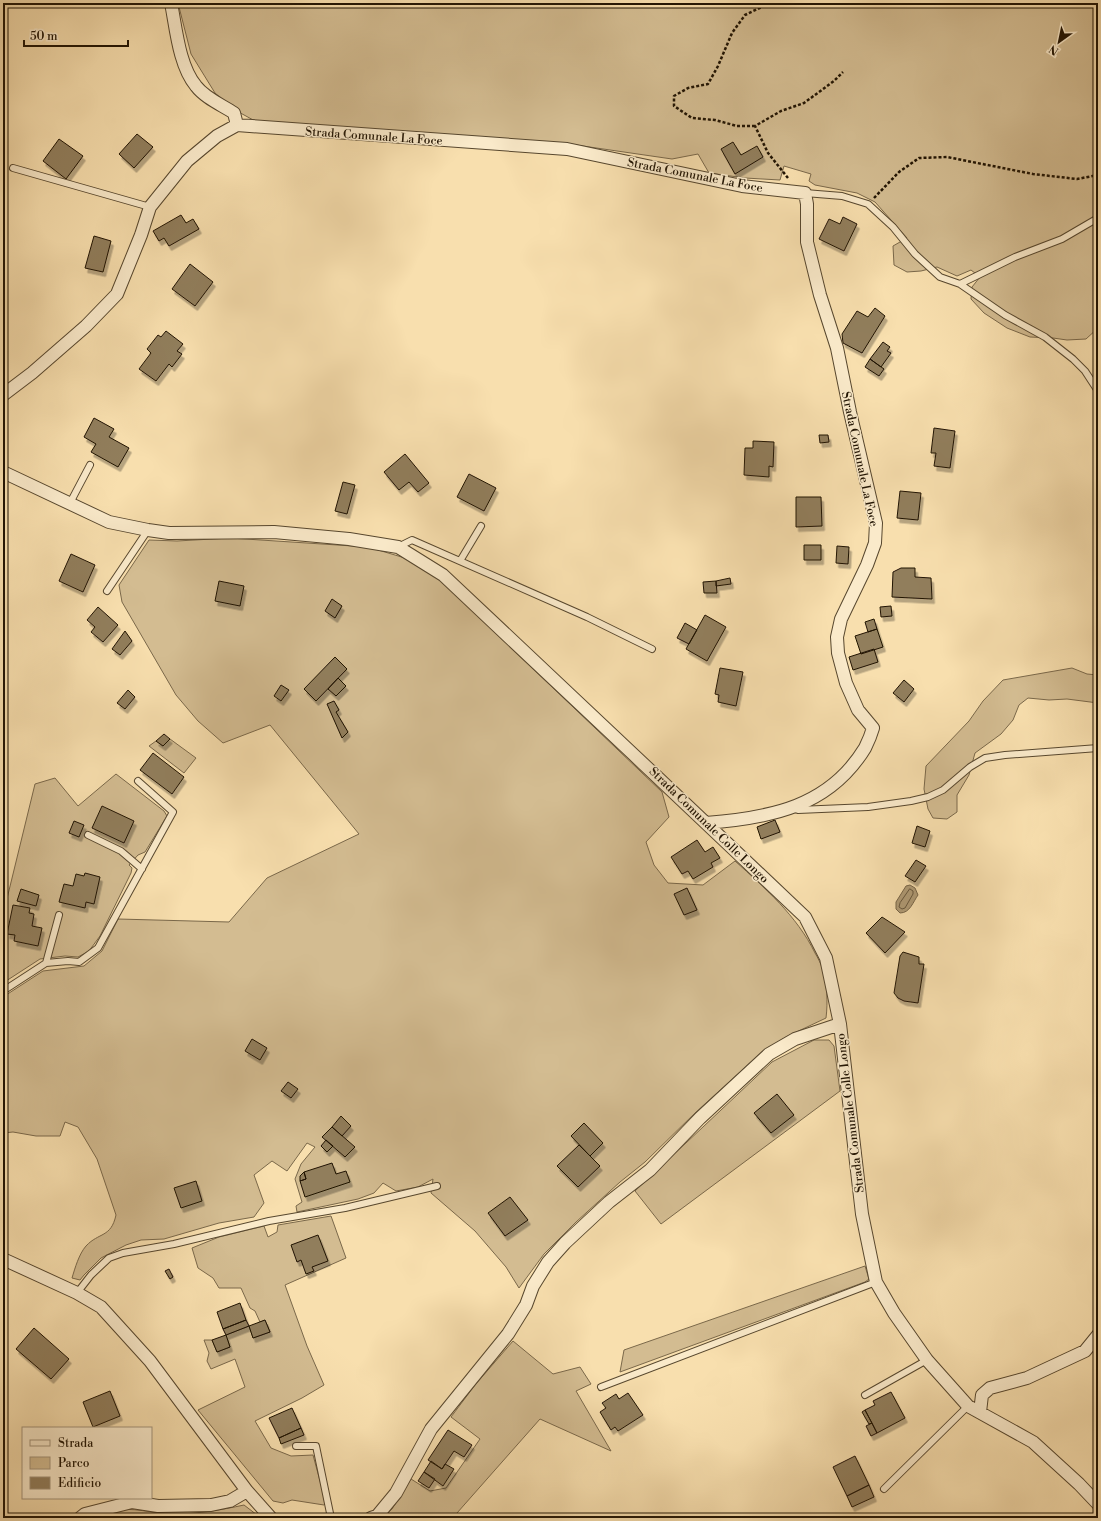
<svg xmlns="http://www.w3.org/2000/svg" width="1101" height="1521" font-family="'Libre Bodoni',serif">
<style>
.green{fill:#d3bc91;stroke:#7a684a}
.water{fill:#af9a74;stroke:#766447}
.lines{fill:none;stroke-linecap:round;stroke-linejoin:round}
.shore{stroke:#68573c;stroke-width:1}
.building{fill:#917e5c;stroke:#211403;filter:url(#shadow)}
.service-casing{stroke:#57472e;stroke-width:8}
.minor-casing{stroke:#57472e;stroke-width:14}
.path{stroke:#211403;stroke-width:2.5;stroke-dasharray:3 2;stroke-linecap:butt}
.service{stroke:#faeaca;stroke-width:6}
.minor{stroke:#faeaca;stroke-width:12}
.labels{text-anchor:middle;stroke-width:3;stroke-linejoin:round;paint-order:stroke}
.street-label{font-size:12px;fill:#211403;stroke:#faeaca}
</style>
<defs>
<filter id="shadow"><feDropShadow dx="2.5" dy="4.5" stdDeviation="0" flood-color="#0004"/></filter>
</defs>
<rect width="100%" height="100%" fill="#f8dfae"/>
<filter id="stains"><feTurbulence type="fractalNoise" baseFrequency=".005" numOctaves="4"/><feColorMatrix values="0 0 0 0 .2 0 0 0 0 .09 0 0 0 0 .02 0 0 0 .5 -.17"/></filter>
<radialGradient id="worn" r=".72"><stop offset=".6" stop-color="#630" stop-opacity="0"/><stop offset="1" stop-color="#630" stop-opacity=".3"/></radialGradient>
<path class="green" d="M178,3H1098V328L1086,339L1067,340L1053,338L1030,337L1007,328L984,313L971,299L972,287L980,277L971,270L957,276L937,267L921,271L907,272L894,265L893,246L907,238L875,202L857,193L815,185L809,181L811,174L784,166L780,180L745,178L709,173L698,154L672,159L569,144L255,121L235,110L215,93L191,54Z
M230,538L368,547L405,558L438,578L662,792L669,817L646,842L654,865L668,883L703,885L735,861C765,888 797,916 815,953C818,958 821,964 823,970C827,985 828,1002 826,1018L786,1037L762,1052L695,1113L645,1162L620,1182L576,1222L544,1254L519,1288L506,1267L475,1231L431,1193L433,1179L418,1187L396,1191L383,1183L374,1193L358,1199L297,1212L296,1206L302,1202L295,1179L301,1164L315,1147L307,1143L287,1171L272,1161L254,1175L264,1203L254,1217L219,1223L164,1239L141,1240L126,1245L101,1258L84,1275L80,1280L72,1278C75,1268 79,1254 86,1246C99,1232 111,1238 116,1215L97,1159L78,1127L65,1122L60,1136H36L13,1132L3,1133V997L43,971L84,966L102,951L118,919L229,922L267,878L359,834L270,725L223,743L198,721L176,695L122,602L119,585L149,540L177,541Z
M1072,668L1087,674L1098,675V703L1067,699L1049,700L1028,698L1019,705L1013,720L1001,734L975,753L969,775L957,795V812L947,819L933,818L928,809L924,789L926,766L969,721L983,701L1003,680Z
M170,739L196,758L184,773L149,746L156,741L163,746Z
M116,774L164,811L167,816L145,852L138,855L129,865L132,868L131,873L100,936L89,951L78,957L65,956L40,959L3,983V915L35,784L55,778L78,806Z
M814,1040H829L834,1046L840,1091L661,1224L635,1191L772,1062Z
M331,1216L346,1258L285,1285L307,1346L324,1385L302,1398L255,1421L271,1448L291,1456L313,1455L326,1503L324,1505L292,1500L283,1503L273,1501L198,1410L245,1387L235,1359L211,1369L207,1361L209,1353L204,1340H212L217,1352L230,1347L226,1335L249,1326L253,1338L270,1332L265,1320L260,1322L255,1311L250,1308L241,1288H219L213,1278L198,1268L192,1248L219,1237L264,1226L268,1237L277,1232L278,1225Z
M865,1266L869,1279L865,1282L620,1372L624,1350Z
M513,1341L553,1374L580,1367L591,1384L576,1391L611,1451L540,1419L457,1513L460,1518H381L392,1509L411,1479L430,1491L446,1488L480,1439L451,1417L475,1385Z
M244,1505L261,1518H98C103,1516 107,1512 112,1511C132,1506 153,1514 173,1514C197,1514 221,1510 244,1505Z"/>
<path class="water" d="M910,885L915,888L918,895C913,902 910,913 900,913L896,909V902L906,886Z"/>
<g class="lines">
<path class="shore" d="M910,889L913,891V894L905,908L902,909L899,907L900,903Z"/>
</g>
<path class="building" d="M137,134L153,147L134,168L119,154Z
M59,139L83,156L66,179L43,161Z
M733,142L741,155L757,146L763,157L735,174L721,149Z
M181,215L186,223L193,219L199,229L169,246L164,238L159,241L153,231Z
M843,217L857,224L844,251L819,239L829,219L840,224Z
M94,236L111,241L103,272L85,268Z
M190,264L213,282L195,306L172,289Z
M875,308L885,316L862,353L843,343L842,334L857,311L868,317Z
M166,331L183,344L177,351L182,354L172,367L169,364L156,381L139,369L151,353L147,349L158,335L161,337Z
M883,342L890,347L887,351L891,353L881,367L870,359Z
M870,359L884,369L879,376L865,367Z
M94,418L114,429L109,437L129,448L118,467L91,452L96,444L84,437Z
M934,428L955,431L950,468L934,466L936,453H931Z
M819,435H828L829,442L820,443Z
M753,441L774,442L773,467L769,466V477L744,475L745,448H753Z
M405,454L429,483L418,492L409,482L399,490L384,472Z
M469,474L496,488L484,511L457,497Z
M343,482L355,485L347,514L335,511Z
M900,491L921,493L918,520L897,518Z
M796,497H821L822,526L796,527Z
M804,545H821V560H804Z
M837,546L849,547L848,564L836,563Z
M71,554L95,565L83,592L59,581Z
M901,568H915V577L931,578L932,599L892,597L893,572Z
M730,578L731,584L716,586V581Z
M219,581L244,586L240,606L215,601Z
M716,581L717,593H704L703,582Z
M332,599L342,606L335,618L325,611Z
M891,606L892,616L881,617L880,607Z
M98,607L118,625L103,642L91,632L95,627L87,620Z
M705,615L726,627L707,661L686,649Z
M874,619L877,629L868,632L865,622Z
M685,623L697,630L689,644L677,638Z
M877,629L883,647L861,654L855,636Z
M125,631L132,641L120,655L112,649Z
M874,649L878,662L853,670L849,657Z
M335,657L347,669L316,701L304,689Z
M720,668L743,672L736,706L718,702L719,695L715,694Z
M338,678L346,686L336,696L328,689Z
M904,680L914,689L904,702L893,693Z
M281,685L289,690L281,701L274,696Z
M128,690L135,697L125,709L117,703Z
M334,701L339,710L336,712L348,732L342,738L327,704Z
M164,734L170,739L163,746L156,741Z
M153,753L184,777L172,794L140,770Z
M102,806L134,821L124,843L92,828Z
M775,820L780,832L761,839L757,827Z
M74,821L84,825L79,837L69,833Z
M917,826L930,831L925,847L912,843Z
M697,840L705,852L713,847L720,858L711,863L713,867L693,879L688,871L682,874L671,857Z
M916,860L926,866L915,882L905,876Z
M85,873L100,877L94,904L86,902L85,908L59,902L64,884L73,886L76,874L84,876Z
M687,888L697,910L684,915L674,894Z
M21,889L39,895L36,906L17,901Z
M13,905L30,908L29,913L34,914L32,926L42,928L38,946L14,941L15,935L7,934Z
M882,917L905,932L885,953L866,933Z
M903,952L919,957V964H924L918,1003L904,1001L898,998L894,993L900,956Z
M252,1039L267,1048L260,1060L245,1051Z
M288,1082L298,1089L291,1098L281,1091Z
M777,1094L794,1115L771,1133L754,1113Z
M341,1116L351,1126L342,1136L332,1127Z
M584,1123L603,1143L590,1156L571,1136Z
M332,1127L355,1147L345,1157L322,1137Z
M326,1140L333,1146L327,1152L321,1146Z
M579,1145L600,1166L578,1187L557,1166Z
M332,1163L336,1174L346,1171L350,1182L305,1197L300,1181L306,1179L304,1172Z
M304,1172L306,1179L300,1181V1176Z
M196,1181L202,1201L181,1208L174,1188Z
M510,1197L528,1220L505,1236L488,1213Z
M318,1235L328,1261L312,1267L314,1271L306,1274L301,1260L297,1262L291,1245Z
M169,1269L173,1277L170,1279L165,1271Z
M240,1303L246,1320L223,1329L217,1312Z
M246,1320L249,1326L226,1335L223,1329Z
M265,1320L270,1332L253,1338L249,1326Z
M34,1328L69,1359L51,1379L16,1349Z
M226,1335L230,1347L217,1352L212,1340Z
M110,1391L120,1416L93,1427L83,1402Z
M891,1392L905,1418L877,1433L865,1410L875,1405L873,1401Z
M628,1393L643,1415L618,1431L615,1427L611,1430L600,1412L606,1408L602,1403L616,1394L619,1399Z
M292,1408L301,1428L279,1438L269,1418Z
M865,1410L872,1423L869,1424L862,1412Z
M872,1423L877,1433L871,1436L866,1426Z
M301,1428L304,1435L281,1444L279,1438Z
M448,1430L472,1445L464,1457L454,1451L442,1469L428,1460Z
M855,1456L869,1485L847,1496L833,1467Z
M431,1461L442,1469L445,1464L454,1469L443,1486L424,1472Z
M424,1472L435,1479L429,1488L418,1481Z
M869,1485L874,1497L852,1507L847,1496Z"/>
<g class="lines">
<defs>
<path id="service" d="M13,168L150,207
M805,193L842,196L868,204L893,227L915,254L940,277L960,284L1015,257L1062,239L1098,218
M960,284L1005,315L1045,337L1073,359L1085,371L1098,391
M70,503L90,465
M398,547L412,540L587,617L652,649
M460,561L481,526
M107,591L148,530
M795,809L798,810L868,807L911,801L928,797L943,790L970,767L985,758L1005,755L1098,748
M88,835L121,851L142,869
M46,963L59,915
M3,991L46,963L68,961L79,962L98,948L173,812L138,781
M77,1293L91,1275L109,1258L123,1253L174,1244L269,1221L345,1208L437,1186
M601,1387L876,1282
M865,1395L927,1360
M296,1446H316L331,1518
M884,1489L968,1406"/>
<path id="minor" d="M171,3C176,28 179,66 196,86C205,98 222,105 234,113L237,125
M3,395L32,373L86,326L117,294L141,235L150,207L187,161L217,136L237,125L567,149L742,186L805,193L807,204V242L820,295L837,348L850,412L876,523L875,543L867,565L841,619L837,637L838,653L846,683L858,710L873,728C871,735 868,742 865,748C829,807 770,818 706,823
M3,472L109,522L148,530L169,533L274,532L349,539L398,547L443,575L634,755L805,917L826,958L840,1024L862,1214L876,1282L894,1313L927,1360L968,1406L1033,1442L1079,1484L1098,1504
M3,1259L77,1293L101,1307L150,1361L247,1491L271,1518
M980,1412L982,1395L990,1388L1027,1378L1085,1351L1098,1335
M80,1518L85,1514L132,1502L158,1506L211,1505L230,1501L247,1491
M371,1518L377,1516L396,1493L431,1429L508,1334L526,1305L533,1286L548,1262L565,1243L609,1202L650,1170L700,1118L769,1054L795,1039L840,1024"/>
</defs>
<use href="#service" class="service-casing"/>
<use href="#minor" class="minor-casing"/>
<path class="path" d="M755,126H737L715,120L692,118L674,106V96L688,88L708,84L718,66L732,33L745,15L770,3
M788,178L768,153L755,126L781,111L804,103L834,81L843,72
M874,198L899,172L919,158L947,157L1033,174L1077,179L1098,175"/>
<use href="#service" class="service"/>
<use href="#minor" class="minor"/>
</g>
<g class="labels">
<g class="street-label">
<text transform="translate(374 136) rotate(4)" y="4">Strada Comunale La Foce</text>
<text transform="translate(695 175) rotate(11)" y="4">Strada Comunale La Foce</text>
<text transform="translate(860 459) rotate(78)" y="4">Strada Comunale La Foce</text>
<text transform="translate(709 825) rotate(44)" y="4">Strada Comunale Colle Longo</text>
<text transform="translate(850 1113) rotate(-97)" y="4">Strada Comunale Colle Longo</text>
</g>
</g>
<rect width="1101" height="1521" fill="none" stroke="#f8dfae" stroke-width="16"/>
<rect x="4" y="4" width="1093" height="1513" fill="none" stroke="#211403" stroke-width="2"/>
<rect x="8" y="8" width="1085" height="1505" fill="none" stroke="#211403"/>
<rect x="22" y="1427" width="130" height="72" fill="#faeaca" stroke="#a3947a"/>
<rect x="30" y="1440" width="20" height="6" fill="#faeaca" stroke="#a3947a"/>
<text x="58" y="1447" font-size="12" fill="#211403">Strada</text>
<rect x="30" y="1457" width="20" height="12" fill="#d3bc91" stroke="#a3947a"/>
<text x="58" y="1467" font-size="12" fill="#211403">Parco</text>
<rect x="30" y="1477" width="20" height="12" fill="#917e5c" stroke="#a3947a"/>
<text x="58" y="1487" font-size="12" fill="#211403">Edificio</text>
<g transform="translate(1059 42) rotate(213)" stroke="#faeaca" stroke-width="3" paint-order="stroke">
<path d="M0-3L7 15L0 10L-7 15Z" fill="#211403"/>
<text y="-6" font-size="11" font-weight="bold" text-anchor="middle" fill="#211403">N</text>
</g>
<path d="M24 40v6h104v-6" fill="none" stroke="#211403" stroke-width="2"/>
<text x="30" y="40" font-size="12" fill="#211403" stroke="#faeaca" stroke-width="3" paint-order="stroke">50 m</text>
<rect width="100%" height="100%" filter="url(#stains)"/>
<rect width="100%" height="100%" fill="url(#worn)"/>
</svg>
